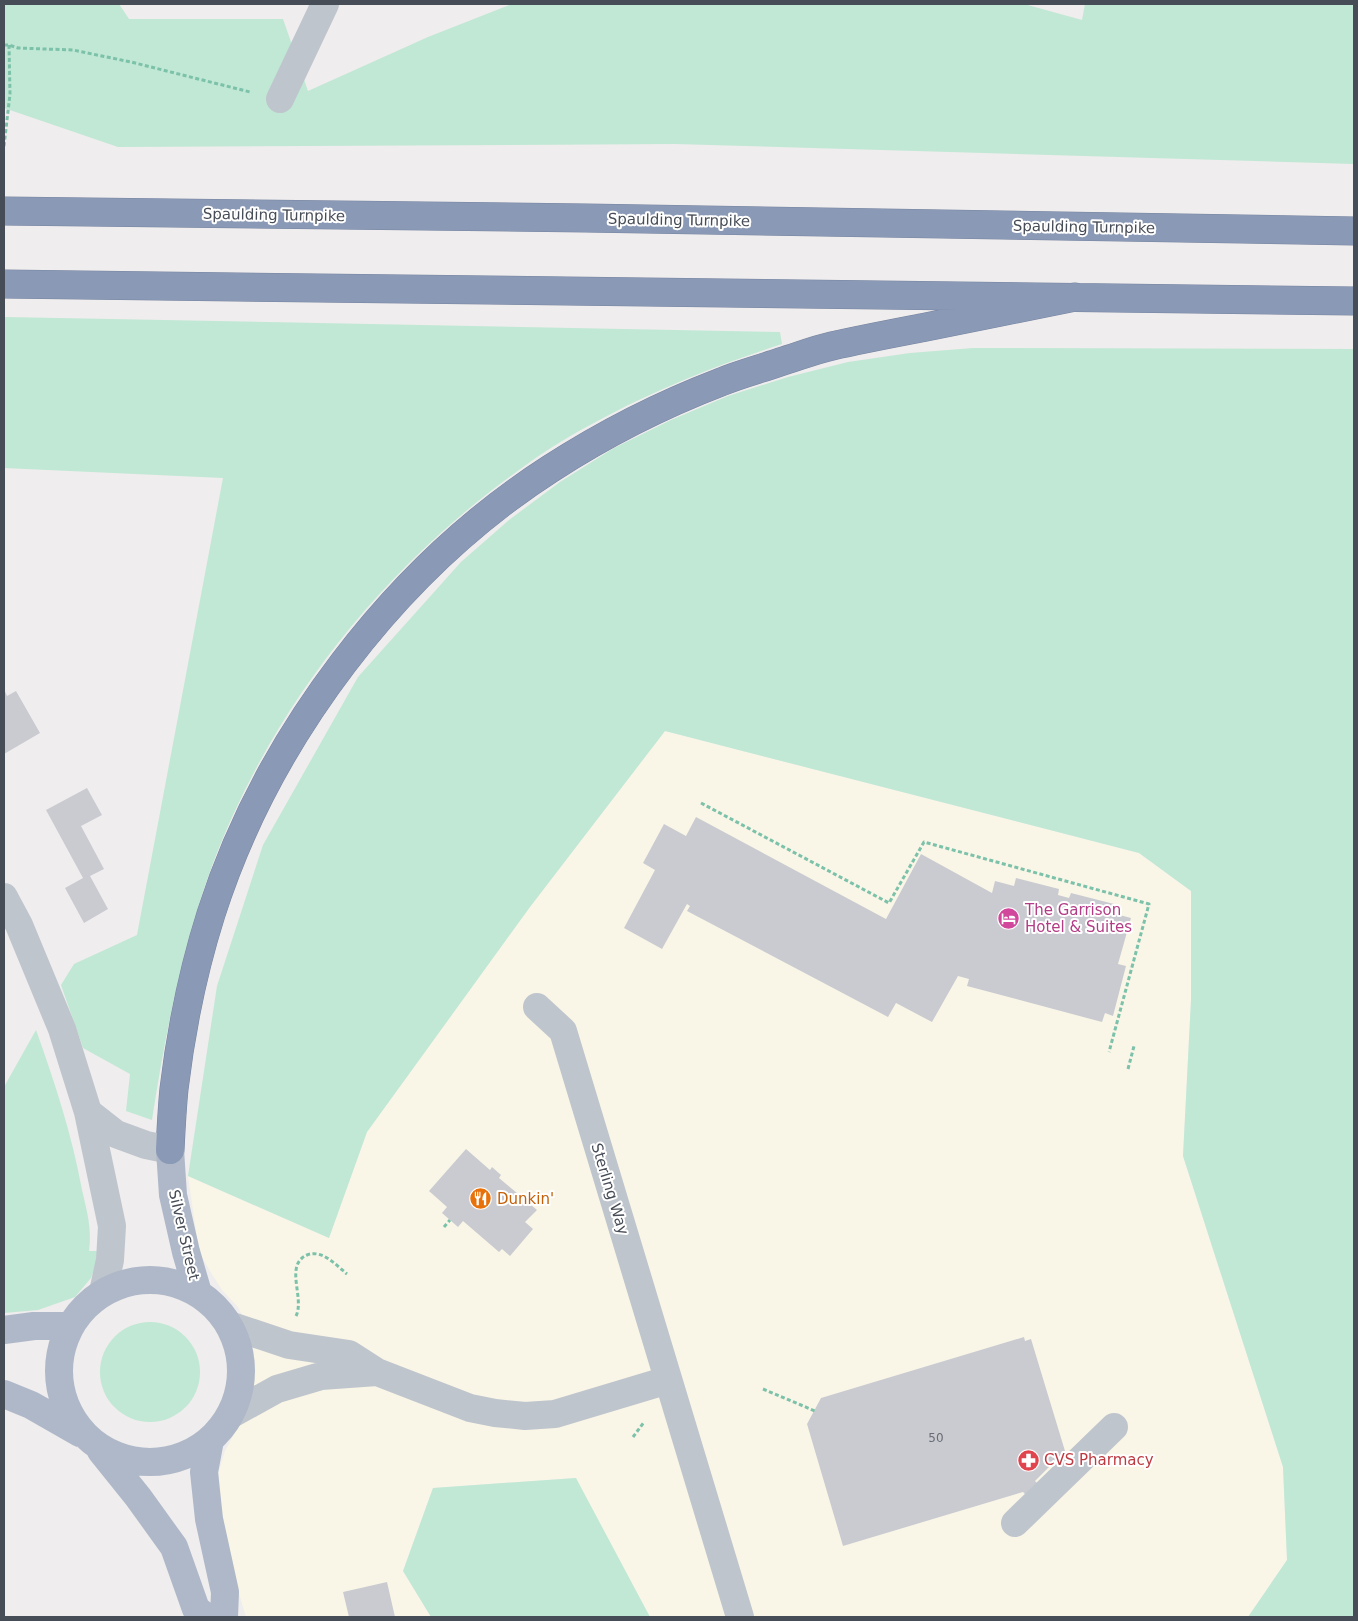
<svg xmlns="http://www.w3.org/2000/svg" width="1358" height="1621" font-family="'DejaVu Sans',sans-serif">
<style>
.commercial{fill:#f9f6e7}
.green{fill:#c0e8d5}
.building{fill:#cacbd1}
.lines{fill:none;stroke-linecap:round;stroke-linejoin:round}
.highway-casing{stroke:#7684a1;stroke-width:29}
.path{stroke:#7cc1a9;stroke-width:3;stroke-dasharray:4 2.5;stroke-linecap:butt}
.minor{stroke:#bfc5cd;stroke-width:28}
.major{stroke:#afb8c8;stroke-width:28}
.highway{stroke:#8a99b5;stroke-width:28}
.labels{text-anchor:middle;stroke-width:4;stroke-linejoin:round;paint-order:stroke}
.number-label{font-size:12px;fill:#686c76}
.street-label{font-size:15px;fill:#474d57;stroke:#fff}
.hotel-label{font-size:15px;fill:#b23c85;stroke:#fff;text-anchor:start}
.food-label{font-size:15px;fill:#c56008;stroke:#fff;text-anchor:start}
.health-label{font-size:15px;fill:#be3a42;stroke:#fff;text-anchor:start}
</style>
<rect width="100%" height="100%" fill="#efeded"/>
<path class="commercial" d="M665,731L1139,853L1191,891V1000L1183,1156L1283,1467L1287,1560L1248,1617H650L575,1478L433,1488L403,1571L431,1617H246L234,1577L218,1492L219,1471L225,1451L247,1410L253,1388L255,1366L253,1346L247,1325L238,1307L222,1290L210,1271L199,1252L188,1176L329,1238L367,1132L530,907Z"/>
<path class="green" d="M4,4H119L129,19H283L308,91L428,37L512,4H1024L1082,20L1085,4H1354V164L675,144L118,147L4,108Z
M4,317L780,332L782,344C705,369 637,397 567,438C541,453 516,472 492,490C368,586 267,718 212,866C182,948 165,1035 152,1120L126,1111L130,1074L83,1048L61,985L74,964L137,935L223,478L4,468Z
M973,348L1354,349V1617H1248L1287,1560L1283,1467L1183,1156L1191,1000V891L1139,853L665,731L530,907L367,1132L329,1238L188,1176L217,986L263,845L358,677L461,562L509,520L560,482L614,448L671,420L728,396L788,377L848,362L910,353Z
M36,1030C55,1083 72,1135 82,1190C87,1212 92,1228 89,1251H101L91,1278L75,1297L38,1310L4,1313V1087Z
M100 1372a50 50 0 1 1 100 0a50 50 0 1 1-100 0Z
M576,1478L650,1617H431L403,1571L433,1488Z"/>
<path class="building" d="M4,689L7,696L16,691L40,733L4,754Z
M87,788L102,815L81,826L104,869L90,876L108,909L84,923L65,888L83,878L46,810Z
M696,817L886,919L921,854L992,893L995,881L1014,886L1016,878L1059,889L1058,895L1069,898L1071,893L1114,904L1112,913L1131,918L1118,964L1126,966L1113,1016L1105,1013L1102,1022L967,986L969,979L958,976L932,1022L896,1003L888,1017L687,911L690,906L687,904L662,949L624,928L655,870L643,863L664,824L686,836Z
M466,1149L490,1170L492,1167L501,1175L499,1178L537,1210L525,1222L533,1229L510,1256L502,1249L499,1252L463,1221L458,1227L442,1213L447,1207L429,1191Z
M1024,1337L1025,1341L1031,1339L1065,1451L1035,1481L1046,1492L1034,1503L1023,1492L843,1546L807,1424L821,1398Z
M387,1582L395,1617H349L343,1592Z"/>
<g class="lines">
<defs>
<path id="highway" d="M4,211L586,218L1354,231
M4,284L1354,301
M170,1150C171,1130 172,1109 174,1089C181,1030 193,971 211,914C267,738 395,569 550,469C604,434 661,405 721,382C740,374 760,369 780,362C797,357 814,350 832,346C863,339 895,333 926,327C976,317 1025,307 1075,297"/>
</defs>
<use href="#highway" class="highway-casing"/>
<path class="path" d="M4,45H9L18,48L73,50L131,62L250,92
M4,146L10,94L9,45
M701,803L889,903L924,842L1149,904L1109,1052
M1128,1069L1134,1046
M444,1227L450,1220
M296,1316C305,1298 284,1265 307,1255C322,1249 336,1265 347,1274
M763,1389L815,1411
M633,1437L644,1422"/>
<path class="minor" d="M280,99L325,4
M4,897L19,925L62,1029L88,1112L112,1226L110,1260L103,1292
M537,1007L563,1031L740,1617
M88,1112L116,1134L146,1145L170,1150
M229,1325L289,1345L349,1354L377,1372L470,1408L495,1413L525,1416L555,1414L668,1380
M230,1415L277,1389L321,1376L377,1372
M1015,1523L1114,1427"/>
<path class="major" d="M170,1150L173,1195L186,1252L198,1293
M59 1371a91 91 0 1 1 182 0a91 91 0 1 1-182 0Z
M4,1330L34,1326H70
M4,1394L31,1405L80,1433
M210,1440L204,1472L209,1519L225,1592L224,1617
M101,1451L138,1497L174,1547L196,1609L206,1617"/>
<use href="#highway" class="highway"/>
</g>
<defs>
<symbol id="hotel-disc" viewBox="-11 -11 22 22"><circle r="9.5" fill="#d1479c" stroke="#fff"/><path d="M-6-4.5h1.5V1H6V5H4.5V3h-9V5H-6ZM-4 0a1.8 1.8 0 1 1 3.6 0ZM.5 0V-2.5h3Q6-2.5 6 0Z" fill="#fff"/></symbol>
<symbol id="restaurant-disc" viewBox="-11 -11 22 22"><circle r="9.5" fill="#e8710a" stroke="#fff"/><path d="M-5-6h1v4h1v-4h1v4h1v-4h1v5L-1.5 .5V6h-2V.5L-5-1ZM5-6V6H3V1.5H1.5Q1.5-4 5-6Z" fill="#fff"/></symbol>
<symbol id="pharmacy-disc" viewBox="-11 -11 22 22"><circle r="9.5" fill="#e0444e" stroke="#fff"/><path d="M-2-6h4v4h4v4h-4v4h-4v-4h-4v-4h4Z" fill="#fff"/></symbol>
</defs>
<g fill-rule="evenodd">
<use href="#hotel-disc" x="996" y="906" width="25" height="25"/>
<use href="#restaurant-disc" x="468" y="1186" width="25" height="25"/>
<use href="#pharmacy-disc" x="1016" y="1448" width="25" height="25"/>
</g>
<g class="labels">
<g class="number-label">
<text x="936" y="1442">50</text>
</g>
<g class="street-label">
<text transform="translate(274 215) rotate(1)" y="5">Spaulding Turnpike</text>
<text transform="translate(679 220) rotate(1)" y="5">Spaulding Turnpike</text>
<text transform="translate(1084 227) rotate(1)" y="5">Spaulding Turnpike</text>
<text transform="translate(610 1189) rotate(73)" y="5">Sterling Way</text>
<text transform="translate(184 1235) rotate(77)" y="5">Silver Street</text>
</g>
<g class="hotel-label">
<text x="1025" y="915">The Garrison<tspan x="1025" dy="17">Hotel &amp; Suites</tspan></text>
</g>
<g class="food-label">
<text x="497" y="1204">Dunkin'</text>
</g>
<g class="health-label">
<text x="1044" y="1465">CVS Pharmacy</text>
</g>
</g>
<rect width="1358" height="1621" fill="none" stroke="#474d57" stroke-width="10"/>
</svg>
